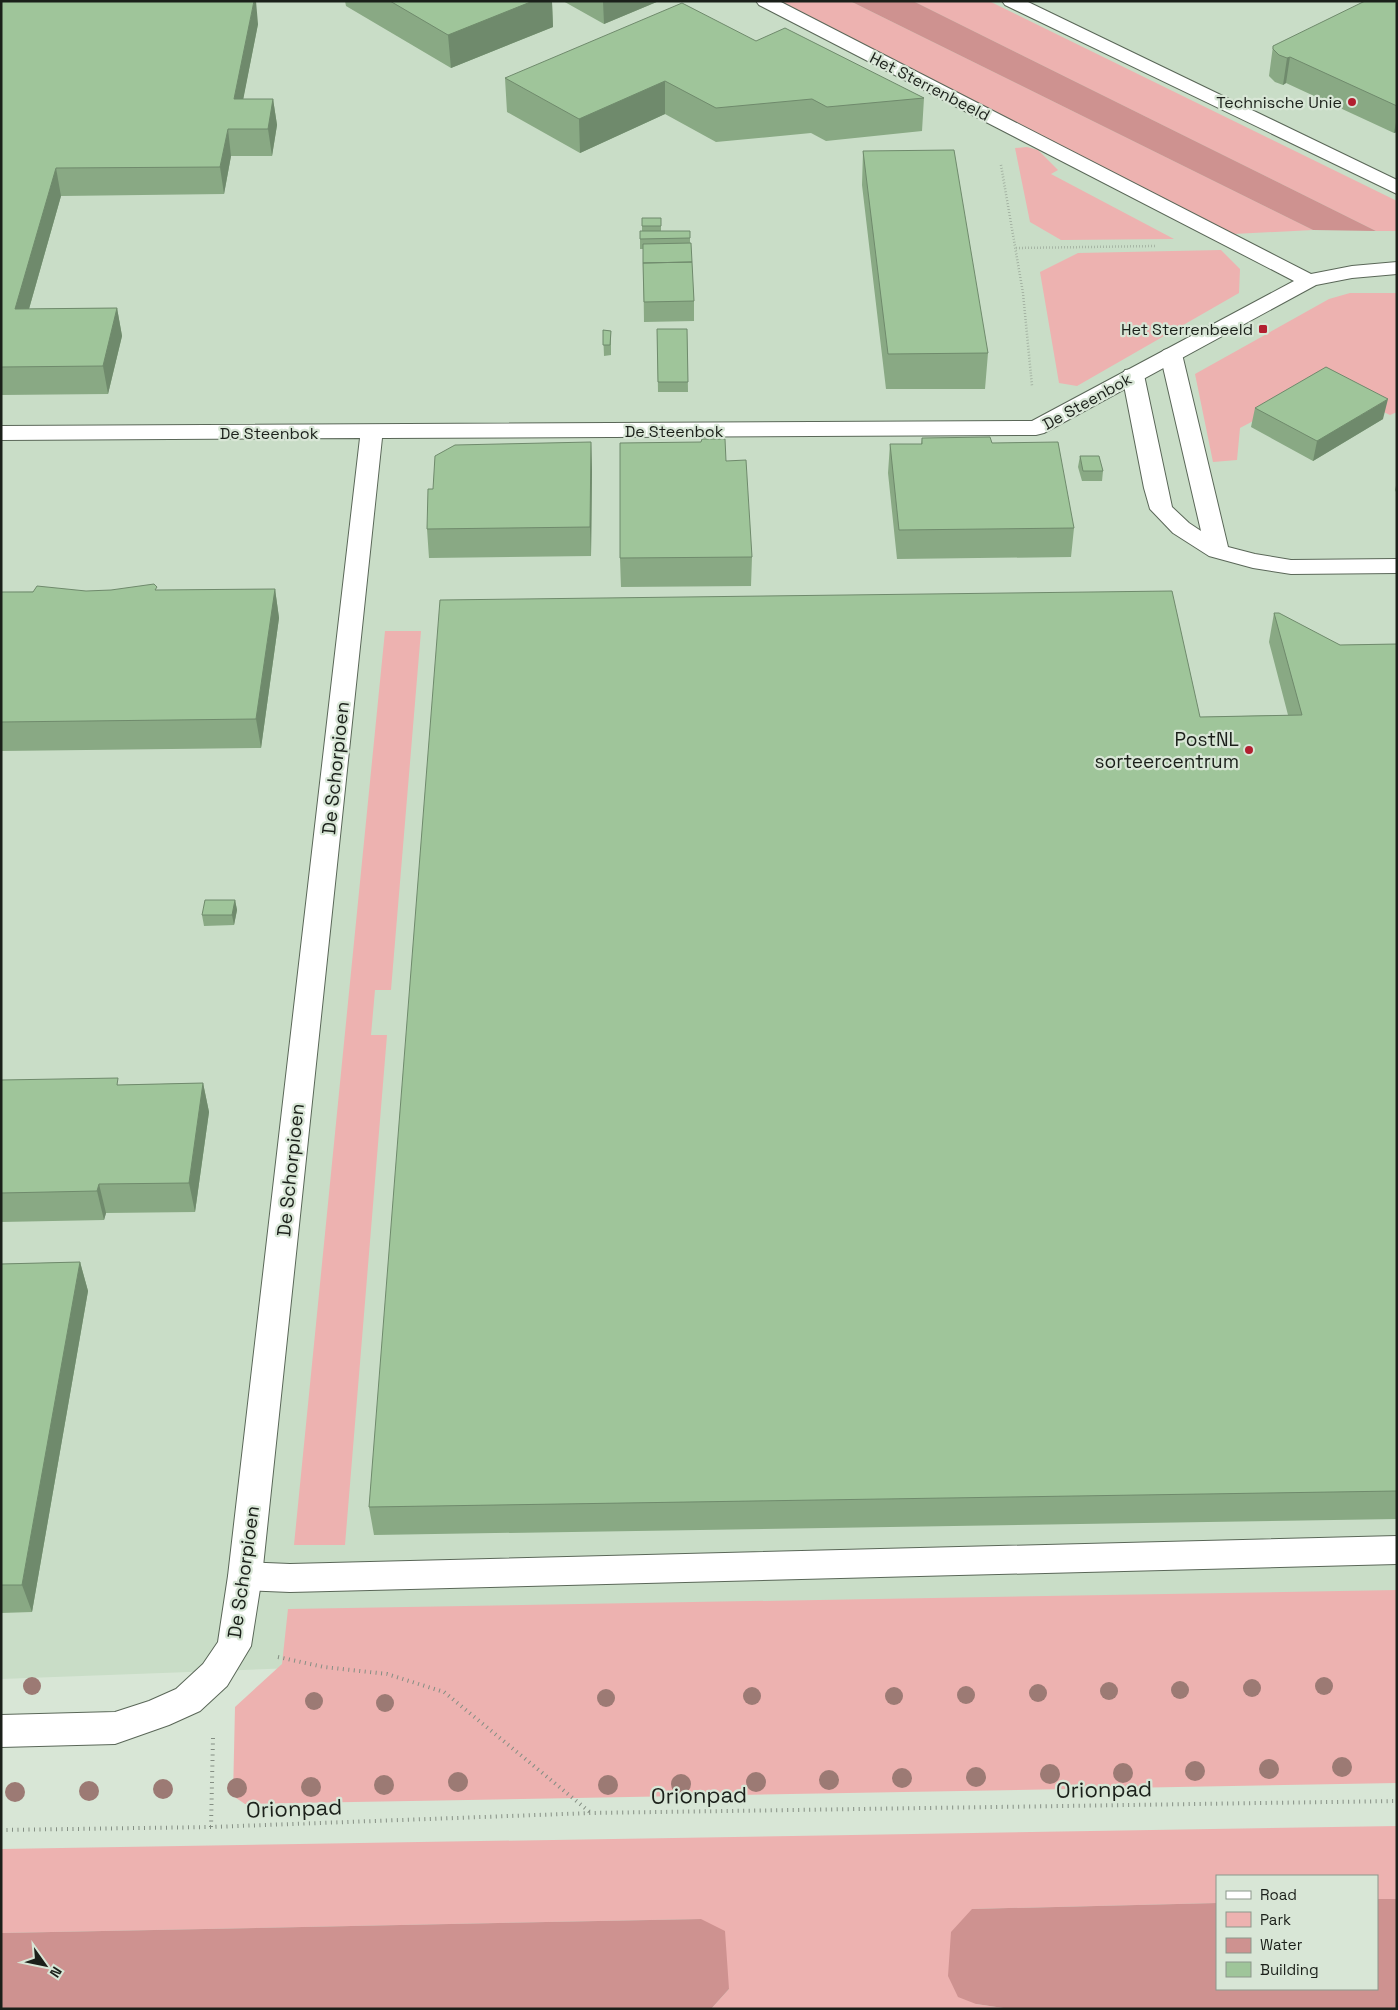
<svg xmlns="http://www.w3.org/2000/svg" width="1398" height="2010" font-family="'Space Grotesk',sans-serif">
<style>
.built{fill:#c9ddc7}
.green{fill:#edb2b0}
.water{fill:#ce9290}
.lines{fill:none;stroke-linecap:round;stroke-linejoin:round}
.lane-casing{stroke:#5a6758;stroke-width:2}
.street-casing{stroke:#5a6758;stroke-width:2}
.path-far1{stroke:#848e83;stroke-width:2.5;stroke-dasharray:0.5 2.5;stroke-linecap:butt}
.path{stroke:#848e83;stroke-width:4;stroke-dasharray:1 4.5;stroke-linecap:butt}
.lane{fill:#fff;fill-rule:evenodd}
.street{fill:#fff;fill-rule:evenodd}
.tree{fill:#9c7a74}
.wall{fill:#89a984}
.shaded-wall{fill:#6f8a6c}
.building{fill:#9fc59a;stroke:#6f8a6c}
.poi-dot{fill:#b21f30;stroke:#d8e6d6;stroke-width:2}
.labels{text-anchor:middle;stroke-width:4.5;stroke-linejoin:round;paint-order:stroke}
.far-street-label{font-size:16px;fill:#1b201a;stroke:#d8e6d6}
.far-poi-label{font-size:16px;fill:#1b201a;stroke:#d8e6d6;text-anchor:end}
.poi-label{font-size:19px;fill:#1b201a;stroke:#d8e6d6;text-anchor:end}
.street-label{font-size:19px;fill:#1b201a;stroke:#d8e6d6}
.near-street-label{font-size:22px;fill:#1b201a;stroke:#d8e6d6}
</style>
<rect width="100%" height="100%" fill="#d8e6d6"/>
<path class="built" d="M1,1H1397V1627L1,1679Z"/>
<path class="green" d="M778,1H850L1313,230L1233,234Z
M913,1H989L1397,201V231H1376Z
M1027,147L1038,150L1058,170L1051,174L1174,239L1061,240L1030,222L1015,148Z
M1221,250L1240,269L1239,293L1077,386L1059,383L1040,272L1078,253Z
M1350,293H1397V412L1390,415L1323,384L1240,428L1237,460L1213,462L1195,374L1329,299Z
M385,631H421L391,990H375L371,1035H387L345,1545H294Z
M1397,1590V1783L245,1804L233,1796L235,1707L282,1664L288,1609Z
M1397,1826V1899H1377V1876H1217V1903L972,1909L976,2004L1010,2009H711L729,1989L701,1919L1,1933V1849Z"/>
<path class="water" d="M850,1H913L1376,231L1313,230Z
M1377,1899H1397V2009H1010L976,2004L958,1997L948,1976L951,1932L972,1909L1217,1903V1989H1377Z
M701,1919L725,1931L729,1989L711,2009H1V1933Z"/>
<g class="lines">
<defs>
<path id="lane" d="M1171,348L1178,350L1182,354L1228,547L1255,554L1291,560L1397,559V573L1291,574L1253,568L1209,556L1173,533L1150,509L1144,488L1122,375L1125,370L1133,369L1141,370L1144,375L1172,507L1189,523L1201,531L1160,354L1164,350Z
M1397,1536V1564L290,1592L245,1590L233,1586L228,1576L233,1566L245,1562L290,1564Z"/>
<path id="street" d="M756,1H779L1311,274L1352,266L1397,262V274L1352,278L1316,285L1044,433L1036,435L382,438L262,1576L251,1646L227,1686L200,1711L169,1725L115,1744L1,1747V1715L115,1712L149,1701L176,1689L203,1664L218,1642L228,1576L360,438L1,440V426L1032,421L1294,281L759,5Z
M1002,1H1026L1397,180V194L1005,5Z"/>
</defs>
<use href="#lane" class="lane-casing"/>
<use href="#street" class="street-casing"/>
<path class="path-far1" d="M1001,165L1023,293L1032,386
M1016,248L1156,246"/>
<path class="path" d="M278,1657L324,1667L387,1674L444,1692L591,1813
M211,1827L213,1738
M1,1830L211,1827L591,1813L1397,1801"/>
<use href="#lane" class="lane"/>
<use href="#street" class="street"/>
</g>
<g class="tree">
<circle cx="32" cy="1686" r="9"/>
<circle cx="1324" cy="1686" r="9"/>
<circle cx="1252" cy="1688" r="9"/>
<circle cx="1180" cy="1690" r="9"/>
<circle cx="1109" cy="1691" r="9"/>
<circle cx="1038" cy="1693" r="9"/>
<circle cx="966" cy="1695" r="9"/>
<circle cx="752" cy="1696" r="9"/>
<circle cx="894" cy="1696" r="9"/>
<circle cx="606" cy="1698" r="9"/>
<circle cx="314" cy="1701" r="9"/>
<circle cx="385" cy="1703" r="9"/>
<circle cx="1342" cy="1767" r="10"/>
<circle cx="1269" cy="1769" r="10"/>
<circle cx="1195" cy="1771" r="10"/>
<circle cx="1123" cy="1773" r="10"/>
<circle cx="1050" cy="1774" r="10"/>
<circle cx="976" cy="1777" r="10"/>
<circle cx="902" cy="1778" r="10"/>
<circle cx="829" cy="1780" r="10"/>
<circle cx="458" cy="1782" r="10"/>
<circle cx="756" cy="1782" r="10"/>
<circle cx="681" cy="1784" r="10"/>
<circle cx="384" cy="1785" r="10"/>
<circle cx="608" cy="1785" r="10"/>
<circle cx="311" cy="1787" r="10"/>
<circle cx="237" cy="1788" r="10"/>
<circle cx="163" cy="1789" r="10"/>
<circle cx="89" cy="1791" r="10"/>
<circle cx="15" cy="1792" r="10"/>
</g>
<path class="wall" d="M1,1L258,24L243,99H273L277,125L272,156H231L224,194L61,196L29,309L117,308L122,336L108,394L1,395Z
M345,1H553L552,2L553,27L451,68L346,6Z
M563,1H659L604,24Z
M1397,1V132L1394,133L1286,83L1283,85L1275,82L1269,76L1273,46Z
M756,41L924,98L922,131L826,141L811,133L716,142L665,114L580,153L507,112L505,78Z
M863,151L988,353L985,389H886L862,185Z
M642,218H661V231H690V243L694,301V321L644,322L643,249H640V231H642Z
M657,329H687L688,392H658Z
M603,330L611,331V355L604,356Z
M1255,408L1383,419L1313,461L1251,427Z
M922,438L992,443L1074,528L1071,557L897,559L888,473L890,444H921Z
M591,442L592,471L591,556L429,558L427,529L433,489Z
M1080,456L1103,471L1102,481H1082L1078,467Z
M726,461L752,557L751,586L621,587L620,558Z
M1397,481V494L1395,490Z
M275,589L279,618L261,748L1,751V592Z
M1274,613L1340,645L1397,644V1519L374,1535L369,1507L1200,717L1288,715L1269,642Z
M235,900L237,910L234,925L204,926L202,915Z
M1,1080L119,1085L203,1083L209,1112L195,1212L106,1213L104,1220L1,1222Z
M80,1262L88,1291L32,1612L1,1613V1264Z"/>
<path class="shaded-wall" d="M254,1H256L258,24L238,126L234,99Z
M526,1H553L552,2L553,27L451,68L448,35Z
M603,1H659L604,24Z
M1290,57L1286,83L1283,85L1287,58Z
M665,81V114L580,153L579,119Z
M273,99L277,125L272,156L268,129Z
M1397,117V132L1394,133Z
M228,129L231,156L224,194L220,167Z
M56,168L61,196L21,337L15,309Z
M117,308L122,336L108,394L103,366Z
M1388,399L1383,419L1313,461L1317,441Z
M591,442L592,471L591,556L590,527Z
M275,589L279,618L261,748L256,719Z
M235,900L237,910L234,925L232,915Z
M203,1083L209,1112L195,1212L189,1183Z
M99,1184L106,1213L104,1220L97,1191Z
M80,1262L88,1291L32,1612L22,1585Z"/>
<path class="building" d="M1,1H254L234,99H273L268,129H228L220,167L56,168L15,309L117,308L103,366L1,367Z
M390,1H533L448,35Z
M1365,1H1397V106L1290,57L1287,58L1279,55L1273,49V46Z
M682,3L756,41L785,28L924,98L827,107L812,99L716,108L665,81L579,119L505,78Z
M954,150L988,353L888,354L863,151Z
M642,218H661V226H642Z
M640,231H690V238L640,239Z
M691,243L692,262L643,263V244Z
M692,262L694,301L644,302L643,263Z
M657,329H687L688,382H658Z
M603,330L611,331L610,345H603Z
M1326,367L1388,399L1317,441L1255,408Z
M990,437L992,443L1058,442L1074,528L899,530L890,444H922V438Z
M702,439H725L726,461L746,460L752,557L620,558V443L701,442Z
M591,442L590,527L427,529L428,489H433L435,456L455,445Z
M1080,456H1099L1103,471H1083Z
M154,584L157,587L155,590L275,589L256,719L1,722V592H33L37,586L86,591L111,590Z
M1172,591L1200,717L1302,715L1274,613H1279L1340,645L1397,644V1491L369,1507L440,600Z
M205,900H235L232,915H202Z
M118,1078L117,1085L203,1083L189,1183L99,1184L97,1191L1,1193V1080Z
M80,1262L22,1585H1V1264Z"/>
<g class="poi-dot">
<circle cx="1352" cy="102" r="5"/>
<rect x="1258" y="324" width="10" height="10" rx="2.5"/>
<circle cx="1249" cy="750" r="5"/>
</g>
<g class="labels">
<g class="far-street-label">
<text transform="translate(930 86) rotate(27)" y="6">Het Sterrenbeeld</text>
<text transform="translate(1087 401) rotate(-29)" y="6">De Steenbok</text>
<text x="674" y="437">De Steenbok</text>
<text x="269" y="439">De Steenbok</text>
</g>
<g class="far-poi-label">
<text x="1342" y="108">Technische Unie</text>
<text x="1253" y="335">Het Sterrenbeeld</text>
</g>
<g class="poi-label">
<text x="1239" y="746">PostNL<tspan x="1239" dy="22">sorteercentrum</tspan></text>
</g>
<g class="street-label">
<text transform="translate(335 768) rotate(-84)" y="7">De Schorpioen</text>
<text transform="translate(290 1170) rotate(-84)" y="7">De Schorpioen</text>
<text transform="translate(243 1572) rotate(-82)" y="7">De Schorpioen</text>
</g>
<g class="near-street-label">
<text transform="translate(1104 1789) rotate(-1)" y="8">Orionpad</text>
<text transform="translate(699 1795) rotate(-1)" y="8">Orionpad</text>
<text transform="translate(294 1808) rotate(-2)" y="8">Orionpad</text>
</g>
</g>
<rect width="1398" height="2010" fill="none" stroke="#1b201a" stroke-width="5"/>
<rect x="1216" y="1875" width="162" height="115" fill="#d8e6d6" stroke="#8c978b"/>
<rect x="1226" y="1891" width="25" height="8" fill="#ffffff" stroke="#8c978b"/>
<text x="1260" y="1900" font-size="15" fill="#1b201a">Road</text>
<rect x="1226" y="1912" width="25" height="15" fill="#edb2b0" stroke="#8c978b"/>
<text x="1260" y="1925" font-size="15" fill="#1b201a">Park</text>
<rect x="1226" y="1938" width="25" height="15" fill="#ce9290" stroke="#8c978b"/>
<text x="1260" y="1950" font-size="15" fill="#1b201a">Water</text>
<rect x="1226" y="1962" width="25" height="15" fill="#9fc59a" stroke="#8c978b"/>
<text x="1260" y="1975" font-size="15" fill="#1b201a">Building</text>
<g transform="translate(45 1965) rotate(123)" stroke="#d8e6d6" stroke-width="4" paint-order="stroke">
<path d="M0-4L9 19L0 12L-9 19Z" fill="#1b201a"/>
<text y="-8" font-size="14" font-weight="bold" text-anchor="middle" fill="#1b201a">N</text>
</g>
</svg>
